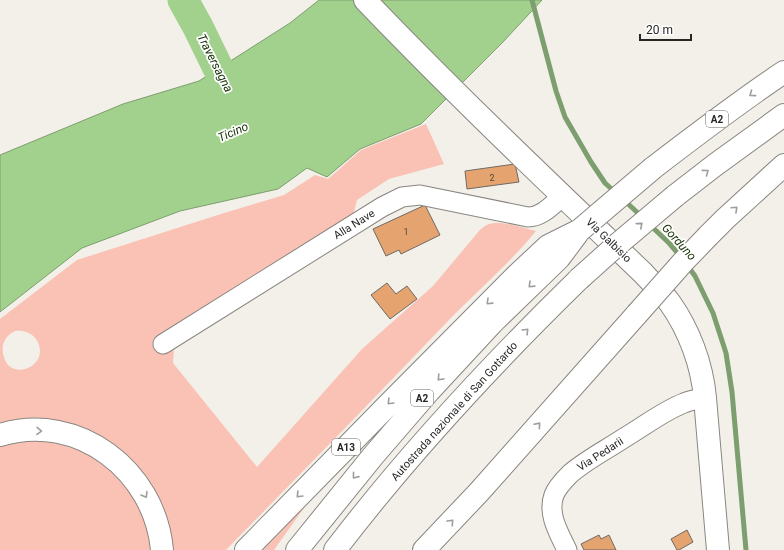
<svg xmlns="http://www.w3.org/2000/svg" width="784" height="550" font-family="Roboto,sans-serif">
<style>
.green{fill:#fac2b5;fill-rule:evenodd}
.water{fill:#a2d18e;stroke:#7d9e6e}
.lines{fill:none;stroke-linecap:round;stroke-linejoin:round}
.stream{stroke:#7d9e6e;stroke-width:5}
.river{stroke:#a2d18e;stroke-width:31}
.building{fill:#e5a46f;stroke:#6e6965}
.street-casing{stroke:#898680;stroke-width:21}
.secondary-casing{stroke:#898680;stroke-width:24}
.highway-casing{stroke:#898680;stroke-width:24}
.street{stroke:#fff;stroke-width:19}
.secondary{stroke:#fff;stroke-width:22}
.highway{stroke:#fff;stroke-width:22}
.highway-bridge-casing{stroke:#898680;stroke-width:24;stroke-linecap:butt}
.highway-bridge{stroke:#fff;stroke-width:22}
.oneway{stroke:#9e9d9c}
.labels{text-anchor:middle;stroke-width:3.5;stroke-linejoin:round;paint-order:stroke}
.number-label{font-size:9px;fill:#564637}
.shield{fill:#fff;stroke:#686766;stroke-width:1}
.shield-label{font-size:10px;font-weight:bold;fill:#272624}
.street-label{font-size:11px;fill:#272624;stroke:#fff}
.water-label{font-size:12px;font-style:italic;fill:#143103;stroke:#fff}
</style>
<rect width="100%" height="100%" fill="#f3f0e9"/>
<path class="green" d="M426,124L444,164L389,179L357,200L353,216L188,325L174,349L173,363L257,467L362,349L433,286L479,231C481,229 484,226 487,225C499,219 523,228 536,231C509,264 476,292 447,322C374,399 300,474 226,550H168L123,457L0,428V319L77,260L224,213L284,195L315,175L328,179L361,150ZM15,331C43,328 49,363 25,369C19,371 12,369 8,365C0,354 0,338 15,331Z
M39,441L59,444L79,450L92,457L105,465L119,477L138,504L145,521L150,541V550H0V447L21,442Z
M311,498L274,550H256Z"/>
<path class="water" d="M319,0H542L503,42L421,124L360,149L327,177L307,168L278,189L180,211L82,248L0,312V155L123,104L199,81L290,23Z"/>
<g class="lines">
<path class="stream" d="M532,0L556,91L565,117L591,162L605,183L616,193
M623,199L642,217
M649,224L669,243L681,257
M687,265L695,276L713,313L726,353L732,392L746,550"/>
<path class="river" d="M183,0L198,27L237,107"/>
</g>
<path class="building" d="M515,164L519,182L467,189L465,171Z
M425,205L440,235L401,254L399,250L386,256L373,229Z
M387,283L396,294L407,286L417,299L390,319L371,295Z
M687,530L693,542L679,550H677L671,539Z
M599,535L601,539L609,535L616,550H584L581,544Z"/>
<g class="lines">
<defs>
<path id="street" d="M163,344L382,207L402,197L420,195L528,217C542,217 552,205 563,196
M567,550C559,533 547,514 554,495C557,487 564,480 570,474C586,460 606,450 624,438C643,427 663,411 684,403C691,400 698,399 705,398"/>
<path id="secondary" d="M365,0C455,94 549,183 643,273C652,283 662,292 670,303C689,330 702,364 705,398L718,550"/>
<path id="highway" d="M653,168C696,135 739,102 784,72
M675,196L715,165L784,115
M708,236L725,219L784,165
M0,435C78,411 155,471 162,550
M246,550L386,407L517,275L548,246L580,230
M297,550L373,456L429,391L492,323L559,258L577,234
M335,550C409,453 492,364 579,279
M424,550L479,492L637,314"/>
</defs>
<use href="#street" class="street-casing"/>
<use href="#secondary" class="secondary-casing"/>
<use href="#highway" class="highway-casing"/>
<use href="#street" class="street"/>
<use href="#secondary" class="secondary"/>
<use href="#highway" class="highway"/>
<defs>
<path id="highway-bridge" d="M580,230L653,168
M579,279L618,244L675,196
M637,314L683,262L708,236"/>
</defs>
<use href="#highway-bridge" class="highway-bridge-casing"/>
<use href="#highway-bridge" class="highway-bridge"/>
</g>
<defs><path id="oneway-chevron" d="M-2-3.5L2.5 0L-2 3.5" fill="none" stroke-width="1.6" stroke-linecap="round" stroke-linejoin="round"/></defs>
<g class="oneway">
<use href="#oneway-chevron" transform="translate(752 94) rotate(144)"/>
<use href="#oneway-chevron" transform="translate(706 172) rotate(-37)"/>
<use href="#oneway-chevron" transform="translate(735 209) rotate(-43)"/>
<use href="#oneway-chevron" transform="translate(640 225) rotate(-41)"/>
<use href="#oneway-chevron" transform="translate(531 285) rotate(136)"/>
<use href="#oneway-chevron" transform="translate(489 302) rotate(136)"/>
<use href="#oneway-chevron" transform="translate(526 331) rotate(-45)"/>
<use href="#oneway-chevron" transform="translate(440 378) rotate(133)"/>
<use href="#oneway-chevron" transform="translate(390 402) rotate(135)"/>
<use href="#oneway-chevron" transform="translate(538 425) rotate(-49)"/>
<use href="#oneway-chevron" transform="translate(39 431) rotate(1)"/>
<use href="#oneway-chevron" transform="translate(355 476) rotate(129)"/>
<use href="#oneway-chevron" transform="translate(145 495) rotate(59)"/>
<use href="#oneway-chevron" transform="translate(299 495) rotate(134)"/>
<use href="#oneway-chevron" transform="translate(451 522) rotate(-47)"/>
</g>
<g class="labels">
<g class="number-label">
<text x="492" y="181">2</text>
<text x="406" y="235">1</text>
</g>
<g class="shield">
<rect x="706" y="111" width="22" height="16" rx="3"/>
<rect x="411" y="390" width="22" height="16" rx="3"/>
<rect x="332" y="439" width="28" height="16" rx="3"/>
</g>
<g class="shield-label">
<text x="717" y="123">A2</text>
<text x="422" y="402">A2</text>
<text x="346" y="451">A13</text>
</g>
<g class="street-label">
<text transform="translate(354 224) rotate(-32)" y="4">Alla Nave</text>
<text transform="translate(609 240) rotate(44)" y="4">Via Galbisio</text>
<text transform="translate(454 411) rotate(-48)" y="4">Autostrada nazionale di San Gottardo</text>
<text transform="translate(600 454) rotate(-33)" y="4">Via Pedarii</text>
</g>
<g class="water-label">
<text transform="translate(215 63) rotate(63)" y="4">Traversagna</text>
<text transform="translate(233 132) rotate(-23)" y="4">Ticino</text>
<text transform="translate(679 242) rotate(48)" y="4">Gorduno</text>
</g>
</g>
<path d="M640 34v6h51v-6" fill="none" stroke="#272624" stroke-width="2"/>
<text x="646" y="34" font-size="12" fill="#272624" stroke="#ffffff" stroke-width="3" paint-order="stroke">20 m</text>
</svg>
